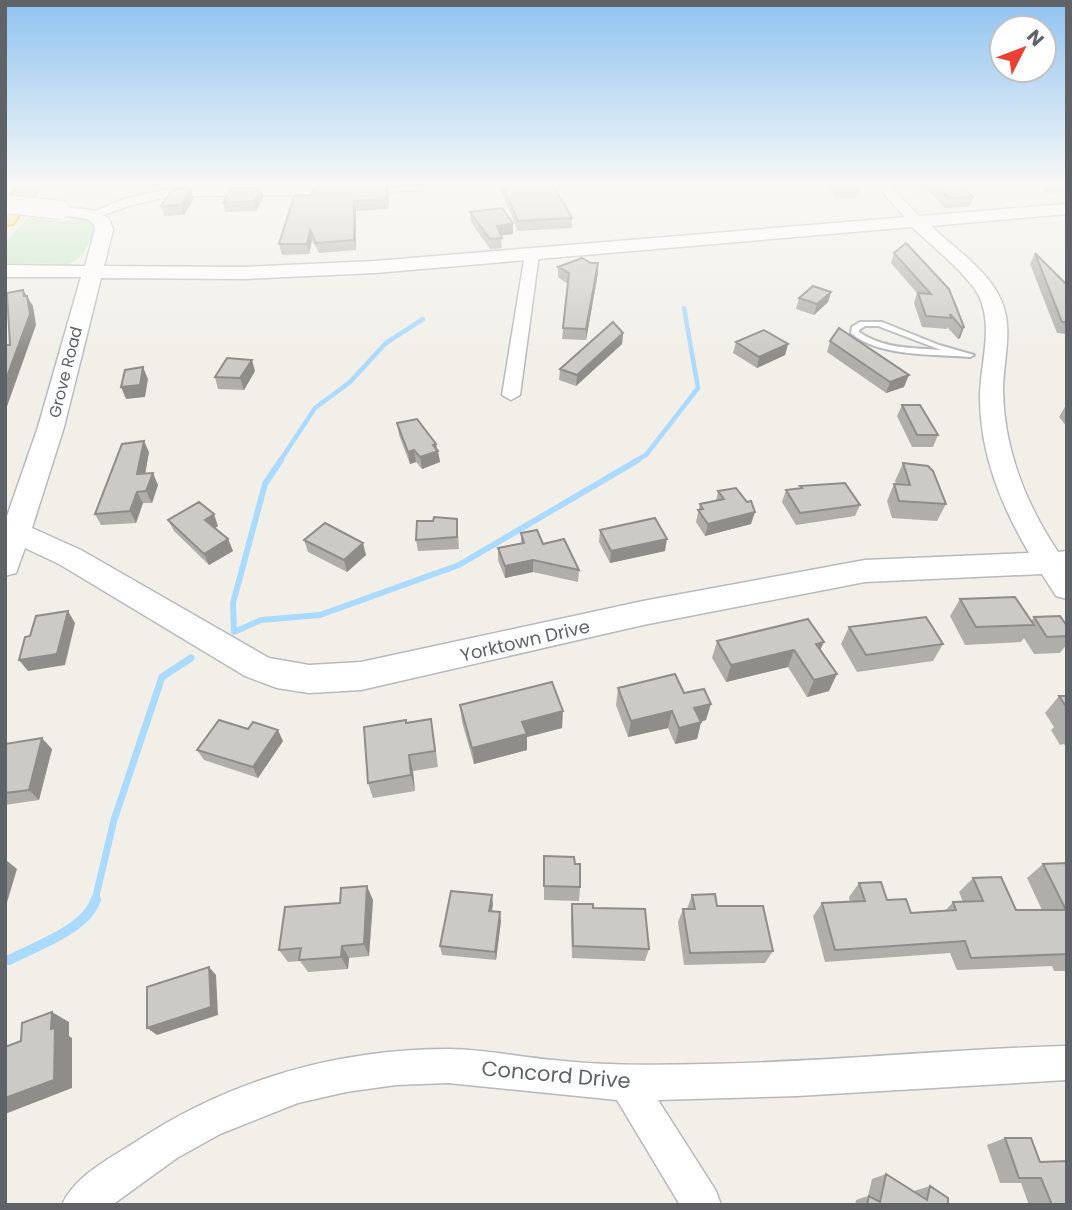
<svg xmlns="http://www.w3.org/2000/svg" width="1072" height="1210" font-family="Poppins,sans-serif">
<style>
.green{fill:#c5e8c5}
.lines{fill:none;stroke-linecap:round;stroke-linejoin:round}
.stream-far3{stroke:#aadaff;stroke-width:4.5}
.stream-far2{stroke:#aadaff;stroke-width:6}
.stream-far1{stroke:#aadaff;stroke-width:7}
.stream{stroke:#aadaff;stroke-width:10}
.lane-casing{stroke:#b5b8bc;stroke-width:4}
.street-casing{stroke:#b5b8bc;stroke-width:3}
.secondary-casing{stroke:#b6babf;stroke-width:3}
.highway-casing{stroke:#f9ab00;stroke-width:4}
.lane{fill:#fff;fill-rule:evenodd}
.street{fill:#fff;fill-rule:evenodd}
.secondary{fill:#fff;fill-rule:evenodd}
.highway{fill:#fde293;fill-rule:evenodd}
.secondary-bridge-casing{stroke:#b6babf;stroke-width:20;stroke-linecap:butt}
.secondary-bridge{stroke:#fff;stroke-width:18}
.wall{fill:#afaea9}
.shaded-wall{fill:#8f8d8a}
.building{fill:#cccac5;stroke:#8f8d8a;stroke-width:2}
.labels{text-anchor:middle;stroke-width:6;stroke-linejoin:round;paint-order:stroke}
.far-street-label{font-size:16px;fill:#5f6368;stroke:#fff}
.street-label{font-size:18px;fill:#5f6368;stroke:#fff}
.near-street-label{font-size:21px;fill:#5f6368;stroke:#fff}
</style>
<rect width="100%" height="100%" fill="#f1efe8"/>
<path class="green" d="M29,217C41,219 54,221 66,221C78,220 83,215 94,223C94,237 83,259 69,264L5,263V243Z"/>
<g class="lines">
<path class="stream-far3" d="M280,461L315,408L350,382L386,343L423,319
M635,461L646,455L698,388L684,308"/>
<path class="stream-far2" d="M281,460L265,484L233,603L234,632L261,620L320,615L459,565L638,460"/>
<path class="stream-far1" d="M95,900L114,820L162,677L191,658"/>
<path class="stream" d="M9,960C36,946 87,929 96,899"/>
<defs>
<path id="lane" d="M860,322H882L939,345L974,355L970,357C935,354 878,357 851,333L852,327ZM865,326H878L941,350C913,348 883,349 859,332V330Z"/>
<path id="street" d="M427,186L421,190L314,195L171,196L132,205L92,219L86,215L124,199L171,188Z
M877,186H890L921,218V224H911Z
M532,250L539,254L520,395L511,400L502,395L525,254Z
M1067,1046V1080L797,1096L658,1100L716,1191L721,1205H680L617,1100L448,1083L396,1085L346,1092L298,1103L220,1134L177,1158L112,1205H62C74,1176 112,1157 137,1141C229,1080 338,1049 448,1049C483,1049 518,1057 553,1060C604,1066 656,1065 707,1064C827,1062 947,1049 1067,1046Z"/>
<path id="secondary" d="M1067,204V214L931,226C954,248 988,270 1001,300C1014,329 1003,360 1003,391C1004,449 1026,504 1058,552L1067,551V599L1056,596L1042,574L865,582L643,625L361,690L309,693L277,688L245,676L59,564L25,548L16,573L5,576V522L38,427L81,277H5V265L85,266L95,230L94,224L87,219L55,214L52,210L55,206L92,210L109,218L113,230L104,266L244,267L375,261ZM912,227C930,244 969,276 979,296C994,328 980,364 980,397C980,454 1001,505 1029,553L865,560L643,601L361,662L309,665L269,658L81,550L32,528L64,427L101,278L244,279L375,273Z"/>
<path id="highway" d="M19,186H40L13,224L5,225V204Z"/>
</defs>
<use href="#lane" class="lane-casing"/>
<use href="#street" class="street-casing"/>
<use href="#secondary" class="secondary-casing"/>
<use href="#highway" class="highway-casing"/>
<use href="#lane" class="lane"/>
<use href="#street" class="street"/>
<use href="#secondary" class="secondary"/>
<use href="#highway" class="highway"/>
<defs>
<path id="secondary-bridge" d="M5,204L61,210"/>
</defs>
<use href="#secondary-bridge" class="secondary-bridge-casing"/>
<use href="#secondary-bridge" class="secondary-bridge"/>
</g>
<path class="wall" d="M499,186H554L572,218V228L518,231Z
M826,186H859L860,188L857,198H837Z
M923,186H961L973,197L969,207L945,208Z
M1039,186H1067V192L1046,193Z
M191,189L194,198L184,215L165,216L161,206Z
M389,194L388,209L356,211V250L319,253L312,240L309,254L282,255L279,244L311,195Z
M263,198L256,211L225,212L223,203Z
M470,212L513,234L501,235L502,248L490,249L471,222Z
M894,253L964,327L960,338L958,339L947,327V329L922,327L914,303L917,293L891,263Z
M1035,253L1067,285V334L1057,333L1030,264Z
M598,263V273L586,340L562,339L568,284L558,277V267Z
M831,292L828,302L814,315L796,309L799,298Z
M623,333L622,344L576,386L559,380L560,369Z
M830,341L904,387L886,393L827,352Z
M736,342L788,344L785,355L757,368L733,353Z
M255,371L244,390L218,389L215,377Z
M902,405L938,435L933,447H912L897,416Z
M1066,405H1067V427L1059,417Z
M397,423L436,444L440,462L422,469L416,462L410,464L399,435Z
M149,452L145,473L158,485L152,503H143L136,523L101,525L95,514Z
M903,463L946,504L937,521L892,518L887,501L894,484H896L895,481Z
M800,486L860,505L855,516L796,525L782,502L786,490L800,489Z
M718,491L751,524L705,536L696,522L700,504L716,501Z
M457,519L459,549L418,551L416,540Z
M168,520L218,526L215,528L228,539L233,551L209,565L174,531Z
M600,530L665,551L610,563L599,542Z
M521,533L543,544L579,570L578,582L533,572L505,578L498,560V548L521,543Z
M304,540L366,555L347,572L308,552Z
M960,599L1031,621L1034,617L1067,626V644L1060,653L1034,654L1024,638L1021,642L965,645L950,616Z
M849,627L943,644L933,661L857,672L841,644Z
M717,641L820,650L829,691L807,697L788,667L726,682L712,658Z
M618,688L684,693L706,720L701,722L697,739L675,744L668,728L628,737L616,705Z
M1059,696H1067V749L1064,744L1060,745L1051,730L1054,727L1045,713Z
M460,705L562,728L527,737V750L474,764L462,722Z
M406,723L434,735L438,767L413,771L415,791L373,798L368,783Z
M283,741L258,778L204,760L197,750Z
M5,744L52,749L39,800L5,805Z
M544,856L575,864L580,887L579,901L544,900Z
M1067,863V971H1054L1052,966L957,970L950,953L825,962L813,916L822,903L850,902L849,897L859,883L887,900L911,913L945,911L953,902H963L959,892L973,878L1016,910H1042L1027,878L1043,864Z
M692,895L773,951L765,963L684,965L678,922L683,909H687Z
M373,900L369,956L349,958L348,969L308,972L300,961L288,962L279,950Z
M493,904L492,911L501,921L496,960L442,955L440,946Z
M572,904L593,908L649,949L645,961L572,958L571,918Z
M1005,1138L1040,1162L1067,1205H1029L1021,1183H1000L987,1145Z
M886,1174L914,1191L930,1186L948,1205H855L856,1200L868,1196L872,1179Z"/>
<path class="shaded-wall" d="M388,186L389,194L388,209L386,199Z
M261,188L263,198L256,211L254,201Z
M191,189L194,198L184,215L181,205Z
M354,201L356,211V250L354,240Z
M513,223V234L497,236V226Z
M310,230L312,240L309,254L307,244Z
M598,263V273L586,340V329Z
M23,290L33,306L36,325L5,412V382L24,296Z
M831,292L828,302L814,315L817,304Z
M964,327L960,338L958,339L962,328Z
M623,333L622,344L576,386L577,375Z
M788,344L785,355L757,368L759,357Z
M252,360L255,371L244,390L240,378Z
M143,367L148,379L145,397L126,399L121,387Z
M909,375L904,387L886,393L890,382Z
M144,441L149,452L143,486L137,474Z
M436,444L437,451H438L440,462L422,469L420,457Z
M414,450L416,462L410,464L408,452Z
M153,473L158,485L152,503L146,491Z
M137,492L143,503L136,523L130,511Z
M755,512L751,524L705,536L708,524Z
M214,514L218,526L210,531L205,520Z
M228,539L233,551L209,565L204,554Z
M667,539L665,551L610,563L611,551Z
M363,543L366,555L347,572L344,560Z
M533,560V572L505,578V566Z
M68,611L75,623L65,665L28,671L19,660Z
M824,642L816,659V644Z
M794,650L788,667L726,682L731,665Z
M837,674L829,691L807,697L814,680Z
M711,704L706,720L690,724L694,708Z
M563,711L562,728L527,737V750L474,764L472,748L522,722Z
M672,711L668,728L628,737L631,721Z
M701,722L697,739L675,744L679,728Z
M278,730L283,741L258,778L253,767Z
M42,738L52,749L39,800L29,790Z
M409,755L413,771L415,791L411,775Z
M6,860L17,869L5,909V863Z
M367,886L373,900L369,956L364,944Z
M492,895L493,904L490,920L489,911Z
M500,912L501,921L496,960L495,952Z
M342,946L349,958L348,969L341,957Z
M209,967L216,975L218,1015L157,1035L147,1028Z
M52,1012L69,1022V1036L72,1038V1088L5,1114V1098L51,1029Z"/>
<path class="building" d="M346,186H387L386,199L354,201V240L316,243L310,230L307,244H279L294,196L311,195L314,188Z
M503,186H554L572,218L518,221Z
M837,186H859L860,188L839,189Z
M936,186H961L973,197L949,198Z
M231,188H261L254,201L223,203Z
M173,189H191L181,205L161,206Z
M502,208L513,223L497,226L502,238L490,239L470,212Z
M906,243L949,289L964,327L962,328L950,314L951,318L926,316L918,293L931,294L894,253Z
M1035,253L1067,285V322H1062Z
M582,258L591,263H598L586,329L563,328L569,273L558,267Z
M813,286L831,292L817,304L799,298Z
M23,290L24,296H27L30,314L5,382V345H10L7,293Z
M613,322L623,333L577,375L560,369Z
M839,328L909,375L890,382L830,341Z
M764,330L788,344L759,357L736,342Z
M227,358L252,360L240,378L215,377Z
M143,367L140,385L121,387L125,370Z
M902,405H920L938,435H917Z
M417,419L436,444L433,445L438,451L420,457L414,450L408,452L397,423Z
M144,441L137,474L153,473L146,491L137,492L130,511L95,514L122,444Z
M903,463L928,466L933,471L946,504L899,501L894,484L910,485Z
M845,483L860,505L800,513L786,490L802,488L800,486Z
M736,488L747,502L751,501L755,512L708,524L698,510L703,509L700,504L724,499L718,491Z
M199,502L214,514L205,520L228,539L204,554L168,520Z
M434,517L457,519V537L416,540L417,521H433Z
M655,518L667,539L611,551L600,530Z
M325,523L363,543L344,560L304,540Z
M537,530L543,544L564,539L579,570L533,560L505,566L498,548L524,543L521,533Z
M1015,597L1034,625L976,627L960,599Z
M68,611L57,654L19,660L25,637L30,636L36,616Z
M1060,616L1067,626V636L1047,637L1034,617Z
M926,617L943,644L866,655L849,627Z
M808,619L824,642L816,644L837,674L814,680L794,650L731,665L717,641Z
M675,674L684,693L704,689L711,704L694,708L701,722L679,728L672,711L631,721L618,688Z
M552,682L563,711L522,722L527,734L472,748L460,705Z
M1059,696H1067V708Z
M431,719L435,751L409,755L411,775L368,783L364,727L406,720V723Z
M219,720L248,729L253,722L278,730L253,767L197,750Z
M42,738L29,790L5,793V744Z
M544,856L574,857L575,864H580V887L544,886Z
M1067,863V954L971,958L965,941L835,950L822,903L865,901L859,883L881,882L887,900L906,899L911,913L956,910L953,902L983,901L973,878L1001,877L1016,910H1066L1043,864Z
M367,886L364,944L342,946L341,957L299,960L301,948L279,950L285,907L340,903L341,888Z
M451,891L492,895L489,911L500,912L495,952L440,946Z
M715,894L717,906H763L773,951L690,953L683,909H695L692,895Z
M572,904H593V908L645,909L649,949L573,946Z
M209,967L211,1007L147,1028V987Z
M52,1012L51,1029L55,1028L54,1080L5,1098V1047L21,1041L22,1023Z
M1005,1138H1031L1040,1162L1067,1161V1205H1052L1041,1178H1019Z
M886,1174L927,1200L930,1186L948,1198V1205H867L869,1196L880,1202Z"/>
<linearGradient id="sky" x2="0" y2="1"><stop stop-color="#8fc3f1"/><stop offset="0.52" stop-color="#f9f8f5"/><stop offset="1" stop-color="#f9f8f5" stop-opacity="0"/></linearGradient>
<rect width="1072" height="356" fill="url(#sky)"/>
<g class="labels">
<g class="far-street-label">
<text transform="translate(65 372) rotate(-76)" y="6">Grove Road</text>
</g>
<g class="street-label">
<text transform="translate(525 641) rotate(-13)" y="6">Yorktown Drive</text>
</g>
<g class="near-street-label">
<text transform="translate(556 1075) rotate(5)" y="7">Concord Drive</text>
</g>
</g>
<rect width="1072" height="1210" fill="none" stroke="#5f6368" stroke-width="14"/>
<g transform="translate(1023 49) rotate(48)"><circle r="33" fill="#ffffff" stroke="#bfc1c3" stroke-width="2"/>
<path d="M0-5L12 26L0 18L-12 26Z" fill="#ea4335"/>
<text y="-10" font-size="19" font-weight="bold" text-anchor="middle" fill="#5f6368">N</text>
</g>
</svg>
